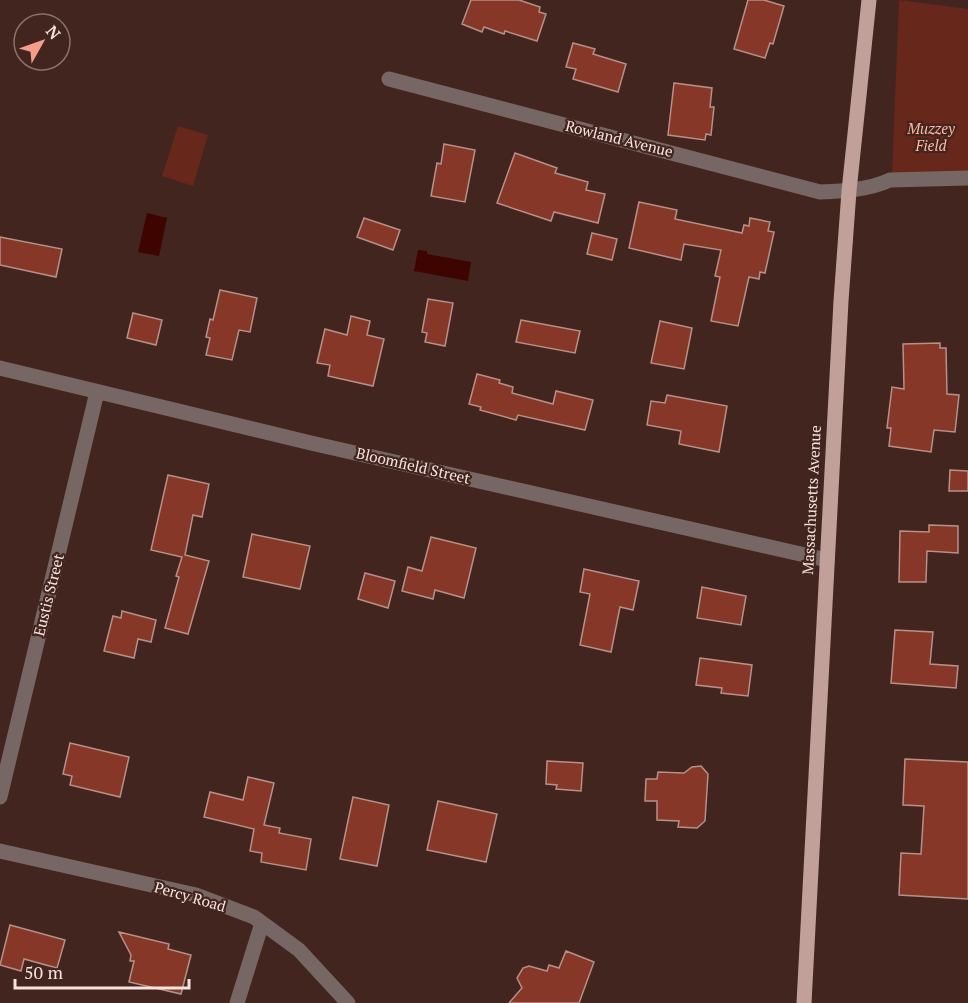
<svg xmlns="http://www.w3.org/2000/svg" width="968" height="1003" font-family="'PT Serif',serif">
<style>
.green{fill:#67271a}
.water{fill:#3e0400}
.building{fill:#863727;stroke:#b69189;stroke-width:1.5}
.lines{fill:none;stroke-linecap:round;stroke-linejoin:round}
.minor{stroke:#776764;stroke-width:15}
.major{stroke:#c0a098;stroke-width:15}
.labels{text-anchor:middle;stroke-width:4.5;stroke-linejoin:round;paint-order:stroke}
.park-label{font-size:15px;font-style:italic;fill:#fdb6a6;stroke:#42251e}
.street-label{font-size:15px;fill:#f7e3de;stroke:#42251e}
</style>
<rect width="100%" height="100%" fill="#42251e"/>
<path class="green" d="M899,0L968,9V176L892,175Z
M178,126L208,135L193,186L162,176Z"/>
<path class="water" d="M147,213L167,218L159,256L138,252Z
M418,250L427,251V254L471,262L468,281L414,271Z"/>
<path class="building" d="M471,0H519L540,7L539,12L546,14L537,41L505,31L504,34L484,27L482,32L462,24Z
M748,0H764L784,6L773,44L770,43L765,58L734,49Z
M573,43L595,49L593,54L626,64L618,92L573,79L576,69L566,67Z
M674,83L712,88L710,107H714L711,135L706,134L705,140L668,135Z
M444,144L475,150L465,202L431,196L437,163L441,164Z
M515,153L557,168L555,173L588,182L586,190L605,194L598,223L554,212L551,221L497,203Z
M639,202L677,210L675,219L742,233L744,225L749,226L750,218L770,222L768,231L774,232L765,273L760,272L759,279L749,277L738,326L711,321L720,277L715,276L721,250L684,244L681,260L629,248Z
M364,218L400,230L393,250L357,237Z
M592,233L617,239L612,260L587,254Z
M0,237L62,249L56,277L0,265Z
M220,290L257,298L250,332L239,330L232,360L206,355L210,338L206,337L210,319L213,320Z
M428,299L453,303L445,346L425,342L427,333L422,332Z
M133,313L162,320L156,345L127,338Z
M351,316L370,321L367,335L384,339L373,386L328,376L330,365L317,363L325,329L347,335Z
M521,320L580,331L575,353L516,342Z
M660,321L692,328L684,369L651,363Z
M940,343V348H946L947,394L959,395L955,432L934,430L931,452L889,446L891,428H887L892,387L904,389L903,344Z
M477,374L500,380L499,383L513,387L512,393L553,404L556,391L593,400L585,430L518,415L516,420L480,410L481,407L469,404Z
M667,395L727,406L719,452L679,444L681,431L647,425L651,401L665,403Z
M950,470L968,471V491H949Z
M168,475L209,484L202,517L193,515L185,555L209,561L188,634L165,628L179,577L176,576L182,557L151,550Z
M929,525L958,526V553L927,551L926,582H899L900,531L929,532Z
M252,534L310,546L300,589L243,577Z
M431,537L476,548L464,598L435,590L433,599L402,591L408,567L422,571Z
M584,569L639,581L633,610L620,607L611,652L580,645L590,594L580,592Z
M365,573L395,581L388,608L358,599Z
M702,587L746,596L741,625L697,618Z
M122,611L156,620L151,642L138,639L134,658L104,651L113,616L121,618Z
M895,630L933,632L930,664L958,666L956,688L891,683Z
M700,658L752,665L748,696L721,693L722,688L696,685Z
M70,743L129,757L120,797L70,785L72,776L63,774Z
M905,759L968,762V899L899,895L901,853L921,854L924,806L903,805Z
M547,761L583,763L581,791L556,789L557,785L546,784Z
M701,766L708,774L705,821L697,828L678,827L679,821L657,820V801H645L646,779H657L658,772L684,773L692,767Z
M248,777L274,783L264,825L280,828L279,833L311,839L306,870L261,862L262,853L250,851L254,829L204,817L210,792L243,800Z
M353,797L389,805L377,866L340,859Z
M438,801L497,814L486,862L427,850Z
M10,925L65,940L57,968L24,959L21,971L0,965Z
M119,932L169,944L168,949L191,955L181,994L129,982L134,961H130L131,955Z
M566,951L594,962L579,1003H509L522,988L517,978L523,968L529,966L547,971L549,965L559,968Z"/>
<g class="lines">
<path class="minor" d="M389,79L820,192C844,191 868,190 890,180L968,178
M0,368L311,443L827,560
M0,797L97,392
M0,851L196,895L254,917L299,950L348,1003
M237,1003L262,923"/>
<path class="major" d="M804,1003L841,301L849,191L869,0"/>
</g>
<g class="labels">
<g class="park-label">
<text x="931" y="134">Muzzey<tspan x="931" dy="17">Field</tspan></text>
</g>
<g class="street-label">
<text transform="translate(619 139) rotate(14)" y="5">Rowland Avenue</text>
<text transform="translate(413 466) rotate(13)" y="5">Bloomfield Street</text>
<text transform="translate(812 500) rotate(-87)" y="5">Massachusetts Avenue</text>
<text transform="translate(49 595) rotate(-76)" y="5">Eustis Street</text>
<text transform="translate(190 897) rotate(16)" y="5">Percy Road</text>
</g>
</g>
<g transform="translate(42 42) rotate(50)"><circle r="28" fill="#42251e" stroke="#8a716b" stroke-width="1.5"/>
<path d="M0-4.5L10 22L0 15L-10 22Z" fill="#f49e8a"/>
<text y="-9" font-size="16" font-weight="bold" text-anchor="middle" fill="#f7e3de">N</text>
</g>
<path d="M15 979v9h174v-9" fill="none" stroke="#f7e3de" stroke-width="3"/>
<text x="24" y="979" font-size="18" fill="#f7e3de" stroke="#42251e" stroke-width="4.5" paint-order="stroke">50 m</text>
</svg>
